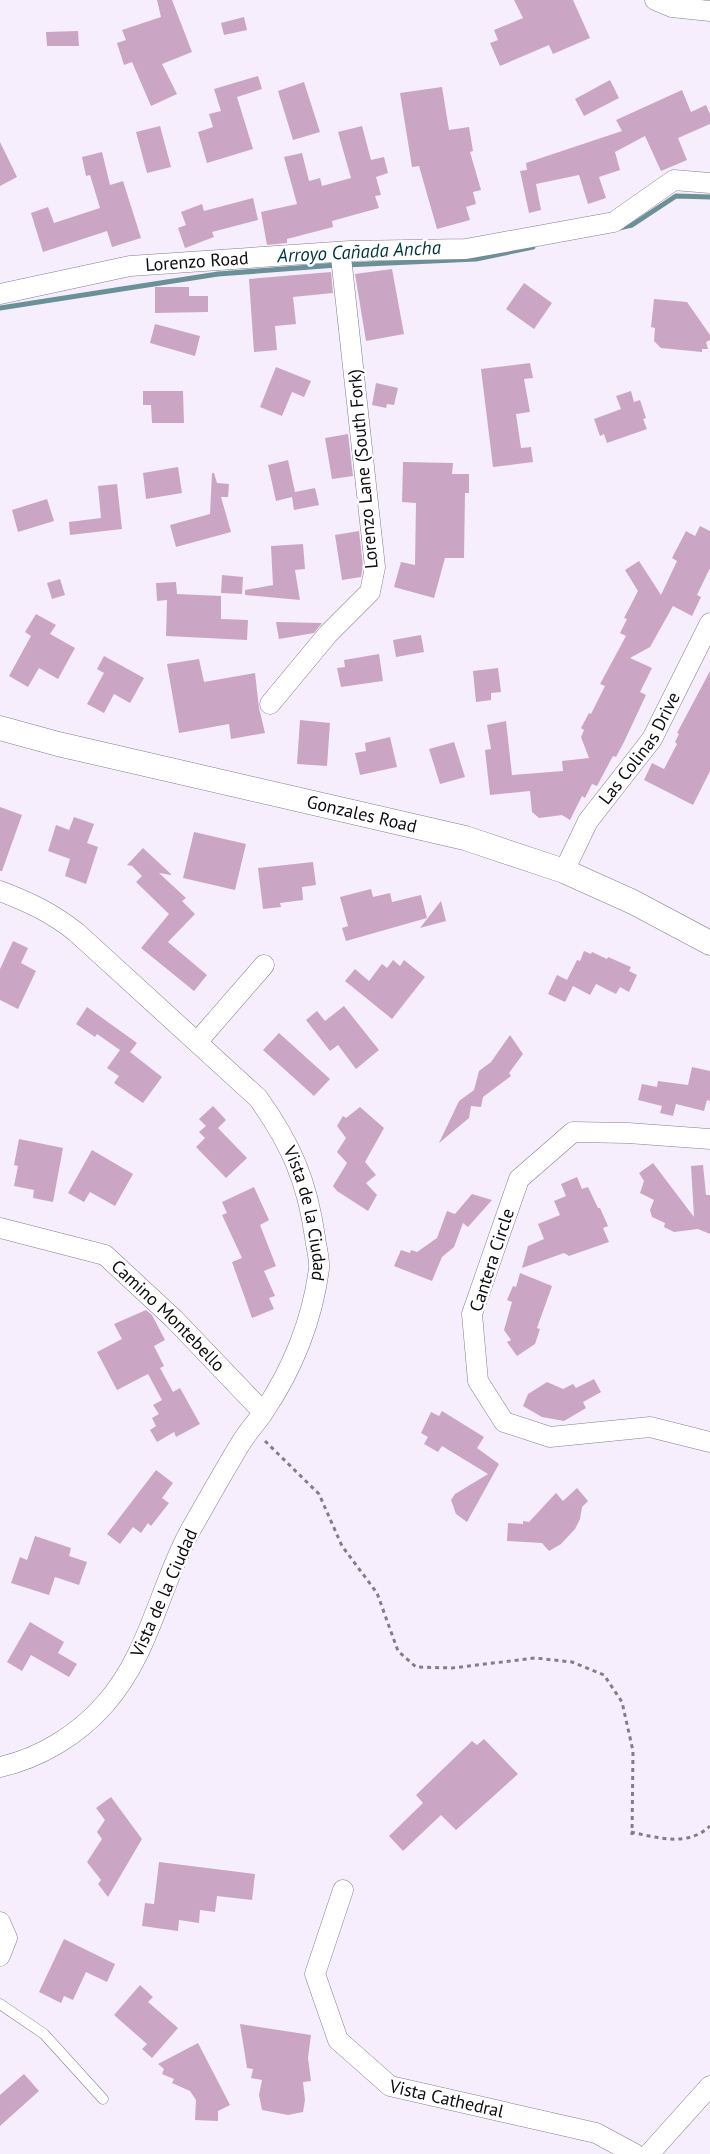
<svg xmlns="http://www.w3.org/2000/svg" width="710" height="2154" font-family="'PT Sans',sans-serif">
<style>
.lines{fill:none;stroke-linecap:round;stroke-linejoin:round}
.stream{stroke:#6b9198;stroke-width:5}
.building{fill:#caa6c4}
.service-casing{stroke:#877d8e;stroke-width:11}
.minor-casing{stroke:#877d8e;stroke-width:21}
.tertiary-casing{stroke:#877d8e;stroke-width:25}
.path{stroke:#837d88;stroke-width:3;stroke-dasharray:4 4;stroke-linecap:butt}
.service{stroke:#fff;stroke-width:10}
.minor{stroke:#fff;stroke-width:20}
.tertiary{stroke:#fff;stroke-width:24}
.labels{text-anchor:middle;stroke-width:5;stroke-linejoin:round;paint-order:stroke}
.street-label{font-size:18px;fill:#0f0c12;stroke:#fff}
.water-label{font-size:19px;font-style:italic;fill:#00363d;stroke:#fff}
</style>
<rect width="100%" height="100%" fill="#f6eefd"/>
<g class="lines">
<path class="stream" d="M619,228L632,225L676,196L710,197
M345,265L476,259L533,247
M0,308L218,274L337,265"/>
</g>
<path class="building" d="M157,0H172L192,52L162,64L177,94L151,106L132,62L124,65L117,43L126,40L122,30L161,17Z
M514,0H573L590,38L553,54L549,45L500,66L490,43L498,40L494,30L523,18Z
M244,17L247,30L224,35L221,23Z
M78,31L79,46H47L46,32Z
M258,76L262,89L237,97L253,149L207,163L198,132L213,127L209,114L221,111L214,89Z
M610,80L619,98L584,116L575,99Z
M304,82L320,132L293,140L278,91Z
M442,87L449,130L469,127L473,151L470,152L481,190L473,192L476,204L466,207L470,220L437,229L419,166L412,167L400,93Z
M682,90L691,112L706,105L710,114V124L678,138L687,160L661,171L645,136L615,152L620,170L599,177L606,198L588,204L579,175L536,184L541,210L529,213L520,171L527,170L526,163L622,131L616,120Z
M160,126L171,167L147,173L136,132Z
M362,126L371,160L384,157L388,173L376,177L381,195L375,196L379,208L332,221L333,227L287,239V243L267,245L261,212L297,204L284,157L302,153L309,181L320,178L322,186L351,178L338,132Z
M0,142L17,177L0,186Z
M102,152L110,185L123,181L141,238L112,247L107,231L43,252L31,213L48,207L54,223L100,208L90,175L86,176L82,157Z
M253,198L258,220L212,232L214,237L185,248L178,228L186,225L181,212L202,204L204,211Z
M392,269L404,334L366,341L355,274Z
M331,272L333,293L293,297L296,324L275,326L277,350L254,352L249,279Z
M524,283L552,303L534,329L506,309Z
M155,287H189V296H208V312L155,313Z
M654,299L687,302L710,335V340L706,342L708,349H702V352L661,348L654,341L655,328L651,327Z
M155,324L200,336L195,356L150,343Z
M530,363L533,378L524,379L530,412L516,414L521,448L531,447L533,462L493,467L481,369Z
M276,367L311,381L304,397L292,392L282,416L260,407Z
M376,383L398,388L394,405L387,404L386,408L372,405Z
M143,391H183L184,423H152L151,405H143Z
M631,391L634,402L640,400L646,418L643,419L647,429L607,443L604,434L600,436L594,419L621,409L616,396Z
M348,434L353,476L332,479L325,438Z
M288,460L295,492L315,488L319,505L294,510L292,497L276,501L268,465Z
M403,462L453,463L452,474H469V493H465L464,558H445L434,598L394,587L401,562L415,565L416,503L402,502Z
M178,467L182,493L146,499L143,473Z
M212,473H214L217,483L229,484L228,497H221L231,532L176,547L170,525L210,514Z
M117,484L122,529L70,535L69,522L101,518L98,486Z
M47,499L54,521L18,532L12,510Z
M700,526L710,531V568L697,595L701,597L692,616L673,606L650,647L630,658L652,668L640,692L646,695L624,742L616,757L613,756L597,786L592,784L585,798L582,796L570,820L562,815L539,818L532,812L530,791L490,795L485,750L491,749L487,725L506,721L512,775L563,771L562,761L589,758L581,737L584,730L581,728L589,713L591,714L605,686L600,684L626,636L620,633L627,619L624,618L638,591L625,570L639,561L661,595L677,561L672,558L686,531L695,536Z
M359,531L363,566L361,577L342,580L335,535Z
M303,544L305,569L295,570L300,600L245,595V590L273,585L271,546Z
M222,575L243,577L242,594L221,593Z
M60,579L65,595L52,599L47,583Z
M176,582L177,594L221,596V619L248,620L247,640L166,636L167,600L157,601L156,583Z
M36,614L56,625L50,634L75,648L58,679L39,668L28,687L9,676L31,636L25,632Z
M276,622L322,623L314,633L279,639Z
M421,635L424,652L396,657L393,640Z
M379,654L383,681L341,687L337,668L345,667L344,660Z
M104,656L144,678L130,703L114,694L104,713L87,704L104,673L97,669Z
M199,659L204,682L255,673L259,708L265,733L231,739L229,724L179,733L167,664Z
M498,668L501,692L491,693V700L476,702L473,671Z
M710,671V771L693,805L644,780L652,763L664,769L677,744L675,742L679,734L677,733Z
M300,720L330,723L327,766L297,764Z
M390,737L397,767L360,775L355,753L366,751L365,743Z
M454,742L465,777L440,784L429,749Z
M0,807L22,815L2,871H0Z
M74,817L94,824L87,843L98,847L86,884L65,876L70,859L48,851L56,825L69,830Z
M194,832L246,844L235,890L183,878Z
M143,848L172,875L159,873L186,898L182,901L195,914L168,942L207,975L194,991L141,948L169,914L136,882L142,876L132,866L127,865Z
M313,862L316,885L302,887L303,900L280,903L281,907L263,909L258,868Z
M371,889L373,897L390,893L392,902L421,895L427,918L346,941L342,928L348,926L340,897Z
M441,901L446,921L420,928Z
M13,941L28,948L21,963L36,971L18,1009L0,1000V969Z
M584,951L591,954L592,952L607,959L608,957L631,967L629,971L637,975L629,992L620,987L616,994L596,984L590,995L573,986L565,1002L548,994L557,975L567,980L577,960L580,961Z
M393,960L400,966L404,960L425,977L392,1019L345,981L355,969L369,981L382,964L387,968Z
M344,1006L379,1050L356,1069L338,1045L330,1051L306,1020L317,1011L325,1021Z
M87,1007L137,1043L130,1052L162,1077L143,1103L114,1083L119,1076L107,1068L120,1050L97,1034L95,1037L76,1024Z
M279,1033L330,1079L314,1096L263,1050Z
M510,1035L523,1054L509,1073L511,1076L483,1097L481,1107L471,1106L469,1118L439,1143L459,1101L474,1090L479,1071L491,1062Z
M692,1067L710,1071V1101L707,1100L704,1111L676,1104L673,1116L660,1113L662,1106L638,1100L642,1084L657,1087L658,1081L688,1085Z
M213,1106L226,1120L218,1128L247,1158L226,1178L196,1147L205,1138L199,1132L206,1126L199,1119Z
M360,1107L384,1128L365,1162L376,1175L366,1183L377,1195L368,1211L337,1191L333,1186L347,1163L337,1152L346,1138L337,1126L343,1116L346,1118Z
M19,1139L63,1148L53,1202L33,1198L34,1190L14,1186L18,1166L14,1165Z
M92,1150L133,1174L115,1206L90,1192L84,1202L68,1193Z
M653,1163L694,1217L691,1166L703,1165L706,1195H710V1234L698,1229L674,1232L664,1227L665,1223L652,1217L650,1210L654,1200L640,1193L644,1181L639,1173Z
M577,1177L582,1189L588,1187L598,1208H600L608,1226L603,1228L609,1242L569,1256L564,1253L522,1268L528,1246L544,1239L538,1224L560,1215L554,1201L566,1196L561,1184Z
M254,1187L269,1220L260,1225L276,1266L264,1271L275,1296L269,1298L274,1309L252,1318L232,1262L242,1258L222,1215L227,1213L222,1202Z
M472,1194L492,1200L468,1227L463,1223L454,1247L442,1257L432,1281L394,1266L401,1250L410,1253L411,1250L417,1252L437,1238L447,1211L455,1214Z
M520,1273L552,1286L537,1328L540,1329L535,1344L517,1356L507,1342L511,1340L504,1330L512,1302L507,1300L513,1286L516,1287Z
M146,1310L152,1315L165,1340L154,1346L164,1366L160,1368L173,1392L180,1388L200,1424L176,1437L174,1432L157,1442L150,1430L156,1426L152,1418L159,1414L153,1405L162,1400L148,1374L117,1390L97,1352L122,1339L114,1324Z
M594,1379L601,1392L583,1402L586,1408L564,1421L542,1417L523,1406L528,1394L547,1382L563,1389L573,1384L576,1388Z
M442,1411L484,1437L477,1448L499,1464L467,1522L456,1514L451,1500L455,1494L488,1474L442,1446L438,1452L424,1444L428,1437L421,1433L431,1412L439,1416Z
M156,1470L173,1483L162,1498L169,1503L151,1526L148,1523L141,1533L133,1527L120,1544L107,1534Z
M577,1488L588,1501L582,1507L580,1519L575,1529L561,1544L549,1551L542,1543L507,1541L508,1523L523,1524V1521L529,1522L556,1493L563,1501Z
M35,1536L71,1548L69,1556L87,1562L79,1585L55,1577L49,1595L11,1583L20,1557L27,1560Z
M30,1622L64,1642L58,1653L77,1664L69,1677L31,1655L22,1671L7,1662Z
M484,1739L518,1774L456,1830L441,1815L403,1851L389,1836L423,1803L416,1795L472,1741L477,1745Z
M111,1797L142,1839L108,1897L98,1884L101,1880L87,1862L102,1839L97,1832L105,1820L96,1808Z
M159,1862L255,1874L252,1900L217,1896L215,1912L200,1910L199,1923L179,1920L178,1931L142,1926L145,1903L154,1904Z
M64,1939L115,1964L107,1982L86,1972L73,2000L64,1996L61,2003L39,1992Z
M140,1985L153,1997L148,2002L178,2028L152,2058L142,2049L147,2044L114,2015Z
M240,2024L311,2035L308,2058L311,2081L303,2082L305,2100L303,2112L288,2115L262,2110L259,2095L262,2080L251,2078L253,2069L247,2068Z
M198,2043L230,2105L218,2111V2121L195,2120L196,2100L190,2091L172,2083L174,2079L162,2074L164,2069L158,2064Z
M24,2074L39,2091L0,2126V2095Z"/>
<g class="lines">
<defs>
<path id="service" d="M0,2004L44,2034L103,2099"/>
<g id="minor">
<path d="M655,0L672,7L710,11"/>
<path id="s1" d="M0,294L130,266L350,251L466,249L614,222L674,180L710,183"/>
<path d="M270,704L328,634L370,592L375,567L341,257"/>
<path id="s2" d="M564,871L588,821L652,739L710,623"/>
<path id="s3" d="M0,891C29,902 52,913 76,932L258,1098C291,1144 307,1181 315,1237C316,1247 320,1259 319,1269C312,1321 292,1370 263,1413C255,1424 246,1434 239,1446C227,1466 215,1487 203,1508C196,1521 188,1533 182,1547C157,1600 145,1659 105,1704C78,1735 40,1758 0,1767"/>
<path d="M198,1041L264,965"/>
<path d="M710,1139L628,1133L573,1132L519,1179L472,1314L478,1381L504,1422L550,1437L650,1427L710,1442"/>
<path id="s4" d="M0,1228L105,1255L174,1319L263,1412"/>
<path id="s5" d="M343,1890L315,1974L338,2040L390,2086L596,2133L635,2154"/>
<path d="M0,1922L7,1938L0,1956"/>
<path d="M649,2154L710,2086"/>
</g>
<g id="tertiary">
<path id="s6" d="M0,728L58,744L465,838L564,871L633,902L710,943"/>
</g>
</defs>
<use href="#service" class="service-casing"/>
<use href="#minor" class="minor-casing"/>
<use href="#tertiary" class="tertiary-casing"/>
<path class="path" d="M265,1441L319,1494L342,1546L377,1593L398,1651L416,1667L452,1668L535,1658L572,1662L604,1675L622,1702L633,1751L632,1835
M631,1832C658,1838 688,1847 710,1826"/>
<use href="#service" class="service"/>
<use href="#minor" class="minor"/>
<use href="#tertiary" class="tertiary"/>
</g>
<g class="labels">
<g class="street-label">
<text dy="6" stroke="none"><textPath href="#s1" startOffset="200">Lorenzo Road</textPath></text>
<text transform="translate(363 469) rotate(-95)" y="6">Lorenzo Lane (South Fork)</text>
<text dy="6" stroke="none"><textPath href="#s2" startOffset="145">Las Colinas Drive</textPath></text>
<text dy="6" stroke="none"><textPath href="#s6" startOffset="372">Gonzales Road</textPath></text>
<text dy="6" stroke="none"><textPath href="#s3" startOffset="460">Vista de la Ciudad</textPath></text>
<text transform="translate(492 1260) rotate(-72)" y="6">Cantera Circle</text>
<text dy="6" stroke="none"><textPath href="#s4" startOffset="196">Camino Montebello</textPath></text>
<text transform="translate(164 1593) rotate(-66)" y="6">Vista de la Ciudad</text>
<text dy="6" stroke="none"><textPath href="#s5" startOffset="286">Vista Cathedral</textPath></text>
</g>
<g class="water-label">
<text transform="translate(359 251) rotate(-3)" y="7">Arroyo Cañada Ancha</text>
</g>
</g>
</svg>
